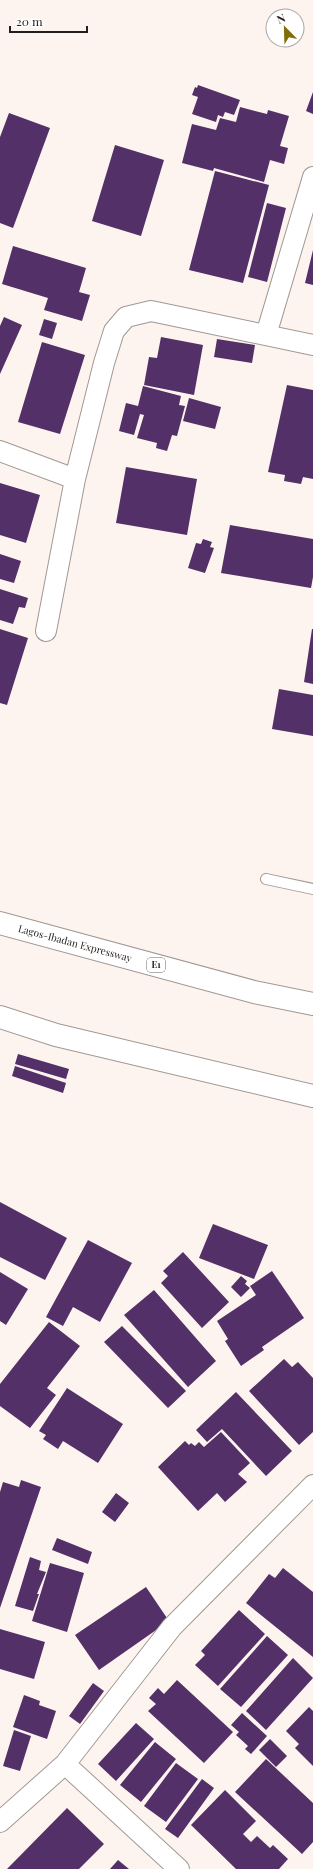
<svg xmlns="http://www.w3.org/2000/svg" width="313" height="1869" font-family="'Playfair Display',serif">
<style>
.building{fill:#533067}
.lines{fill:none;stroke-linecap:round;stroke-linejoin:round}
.lane-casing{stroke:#a19894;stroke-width:12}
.street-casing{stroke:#a19894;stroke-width:22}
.highway-casing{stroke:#a19894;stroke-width:24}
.lane{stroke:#fff;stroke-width:10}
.street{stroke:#fff;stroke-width:20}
.highway{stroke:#fff;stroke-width:22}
.labels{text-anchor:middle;stroke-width:4;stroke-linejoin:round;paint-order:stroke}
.shield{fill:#fff;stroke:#646261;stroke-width:1}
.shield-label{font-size:9px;font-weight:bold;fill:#221e1d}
.street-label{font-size:10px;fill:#221e1d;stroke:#fff}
</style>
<rect width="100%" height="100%" fill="#fef4ef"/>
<path class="building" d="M198,85L240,100L234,115L225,112L223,117L218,115L216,122L192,114L198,97L192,95L195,87L197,88Z
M313,92V114L306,111Z
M240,107L267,114L268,110L289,116L280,146L288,148L284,164L270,160L264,182L214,168L213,171L182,163L192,124L216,130L220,118L236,122Z
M9,113L50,128L13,228L0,223V137Z
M115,145L164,160L141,236L92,221Z
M215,171L269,185L243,283L189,270Z
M267,203L286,208L267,282L248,277Z
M13,246L86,268L79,292L90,295L82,321L44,310L48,298L2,284Z
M313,250V285L305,283Z
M4,317L22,325L0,374V326Z
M44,319L57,323L52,339L39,335Z
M161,337L203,345L194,395L144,385L149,357L157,358Z
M217,339L255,345L252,363L214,357Z
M42,342L85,355L60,434L18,422Z
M287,385L313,390V479L303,477L301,484L284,481L285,475L268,472Z
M143,386L181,396L179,405L185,406L177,436L172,435L167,451L156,448L157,443L137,438L144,415L140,414L134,435L119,431L126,403L138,406Z
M189,398L221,407L215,429L183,421Z
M126,467L197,479L187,535L116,523Z
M0,483L40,495L26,543L0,535Z
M230,525L313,539V577L311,588L221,573Z
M203,539L212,542L210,547L214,548L205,573L188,568L196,543L201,544Z
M0,554L21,561L14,583L0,579Z
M0,589L28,598L25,608L19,607L13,624L0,620Z
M0,629L28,638L7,705L0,703Z
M312,629H313V684L304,682Z
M279,689L313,695V736L272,729Z
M18,1054L69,1069L66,1079L15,1064Z
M15,1066L66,1083L63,1093L12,1076Z
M0,1202L67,1238L45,1280L0,1257Z
M213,1224L268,1245L254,1279L199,1258Z
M88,1240L132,1263L100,1322L73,1307L63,1326L46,1317Z
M183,1252L229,1302L202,1328L161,1283L168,1276L163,1271Z
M272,1271L304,1318L262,1347L264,1350L241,1366L225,1341L228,1339L217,1321L256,1295L250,1286Z
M0,1272L28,1289L6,1325L0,1321Z
M241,1276L247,1281L245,1284L250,1288L241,1297L231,1287Z
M154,1290L216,1361L188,1387L124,1315Z
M49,1322L80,1346L47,1388L56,1395L30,1428L0,1406V1384Z
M122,1326L186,1391L168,1408L104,1342Z
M284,1359L292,1367L298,1362L313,1378V1432L299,1445L249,1391Z
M67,1388L123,1424L98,1463L63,1441L58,1449L43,1439L46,1435L39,1431Z
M236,1392L292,1451L266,1476L222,1429L207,1442L196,1430Z
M221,1432L250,1463L238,1474L247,1482L225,1502L217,1493L198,1511L158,1467L185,1441L189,1445L191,1443L195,1446L199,1442L204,1447Z
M21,1480L41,1487L0,1608V1492L3,1482L19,1487Z
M116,1493L129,1503L115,1522L102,1512Z
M57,1538L92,1552L88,1564L52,1550Z
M30,1557L41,1561L39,1570L46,1572L37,1594H39L33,1611L15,1606Z
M50,1563L84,1573L67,1632L32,1621Z
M283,1568L313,1592V1657L246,1603L269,1574L275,1578Z
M146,1587L169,1621L99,1670L75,1635Z
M239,1610L265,1634L218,1686L195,1665L205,1655L201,1651Z
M0,1629L45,1642L34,1679L0,1669Z
M267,1636L288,1655L241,1707L220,1689Z
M293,1658L313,1678L266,1730L246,1711Z
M177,1680L233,1732L204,1763L148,1711L156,1704L149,1698L158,1688L164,1694Z
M93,1683L104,1691L80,1724L69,1716Z
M24,1695L40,1701L39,1705L56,1711L47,1739L13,1727Z
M309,1707L313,1711V1766L295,1748L299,1744L286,1731Z
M242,1713L267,1736L251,1754L245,1749L248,1746L236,1735L239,1732L231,1725Z
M136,1723L154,1739L116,1781L98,1764Z
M14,1730L31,1736L20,1771L3,1766Z
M270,1739L287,1756L276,1767L259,1750Z
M155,1742L176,1759L141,1802L120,1785Z
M266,1759L313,1803V1842L302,1854L235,1792Z
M176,1763L198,1779L166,1822L144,1806Z
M202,1779L214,1788L178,1838L165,1829Z
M225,1790L256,1821L243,1834L251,1842L257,1836L270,1848L273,1845L288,1859L279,1869H236L191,1825Z
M67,1808L104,1844L79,1869H7Z
M118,1860L129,1869H110Z"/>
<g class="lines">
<defs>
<path id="lane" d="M266,879L313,889"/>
<path id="street" d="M266,335L313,177
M0,451L75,479
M46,631L75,479L104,363L114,331L126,317L151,311L313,345
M65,1764L179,1869
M0,1822L65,1764L172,1627L313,1485"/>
<path id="highway" d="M0,923L254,992L313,1004
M0,1017L56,1035L313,1096"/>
</defs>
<use href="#lane" class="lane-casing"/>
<use href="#street" class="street-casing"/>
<use href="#highway" class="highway-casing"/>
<use href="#lane" class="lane"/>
<use href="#street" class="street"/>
<use href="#highway" class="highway"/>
</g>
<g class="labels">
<rect class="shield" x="147" y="958" width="18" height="14" rx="3"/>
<g class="shield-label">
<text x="156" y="968">E1</text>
</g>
<g class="street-label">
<text transform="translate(75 943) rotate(15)" y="4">Lagos-Ibadan Expressway</text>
</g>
</g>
<g transform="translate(285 28) rotate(337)"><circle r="19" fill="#ffffff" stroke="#a7a5a5"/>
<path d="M0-3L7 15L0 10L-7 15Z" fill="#816e0a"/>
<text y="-6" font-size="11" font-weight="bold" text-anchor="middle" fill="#221e1d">N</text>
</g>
<path d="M10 26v6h77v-6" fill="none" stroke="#221e1d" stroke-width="2"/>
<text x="16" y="26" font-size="12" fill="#221e1d" stroke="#ffffff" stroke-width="3" paint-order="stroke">20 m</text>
</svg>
